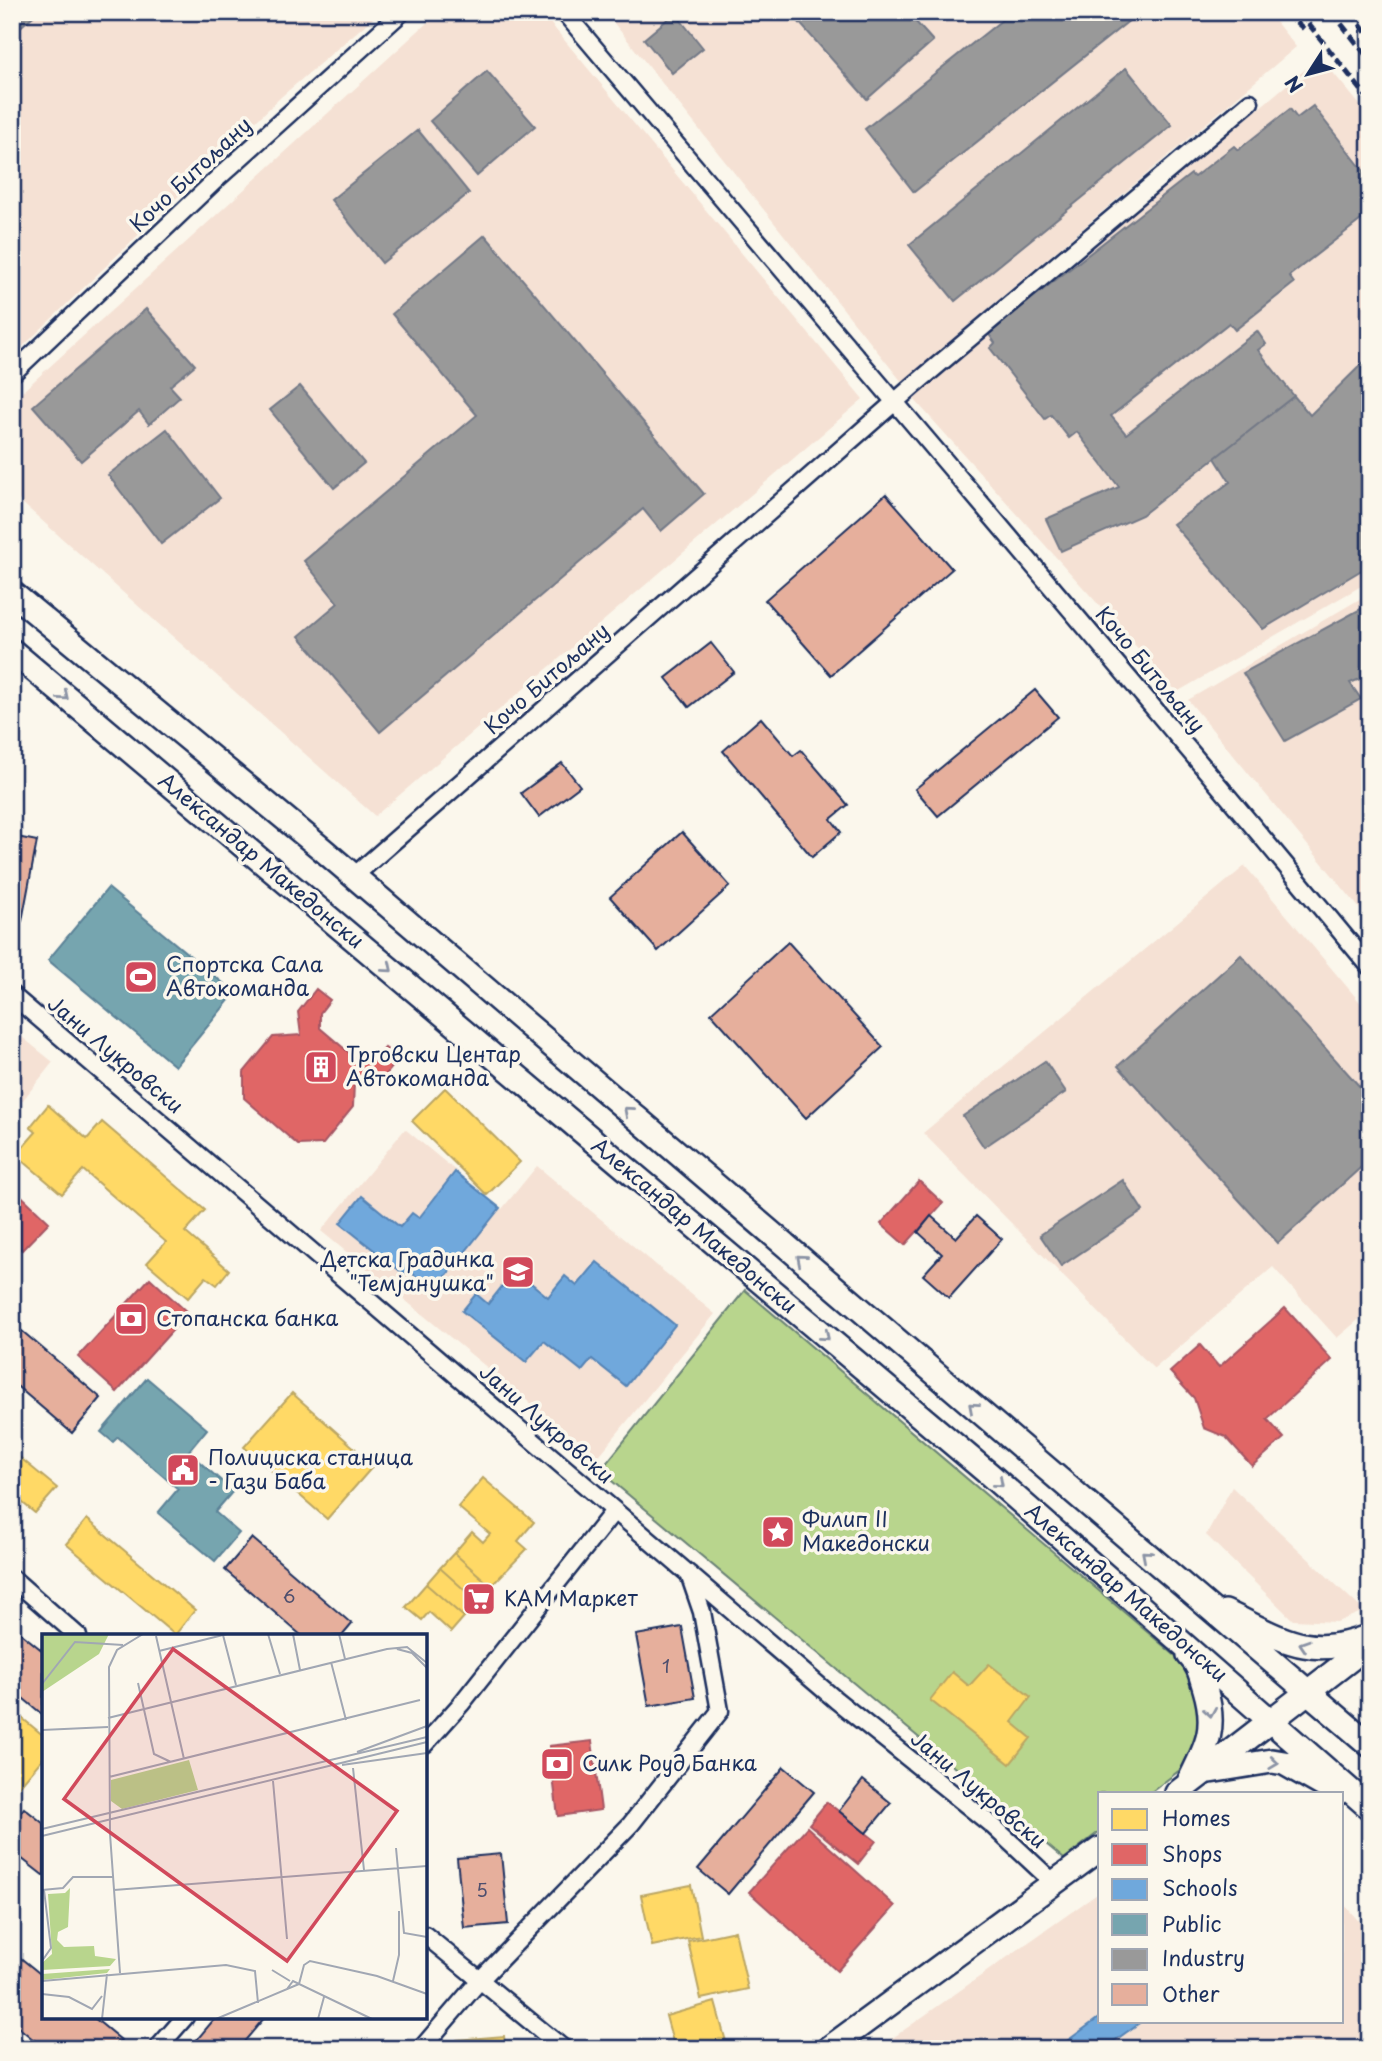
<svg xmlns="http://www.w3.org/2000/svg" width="1382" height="2061" font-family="'Playpen Sans',sans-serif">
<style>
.built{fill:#f5e1d4}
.green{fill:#b8d58d;stroke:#6a8276;stroke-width:2}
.homes{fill:#ffd966;stroke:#bba664;stroke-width:2}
.shops{fill:#e06666;stroke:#a55664;stroke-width:2}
.schools{fill:#6fa8dc;stroke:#5684b6;stroke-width:2}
.public{fill:#76a5af;stroke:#5b8297;stroke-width:2}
.industry{fill:#999;stroke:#737987;stroke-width:2}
.building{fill:#e6af9c;stroke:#1b2f5e;stroke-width:2}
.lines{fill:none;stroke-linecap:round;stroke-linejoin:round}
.street-casing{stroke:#1b2f5e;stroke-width:21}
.secondary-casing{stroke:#1b2f5e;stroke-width:28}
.street{stroke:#fbf7ec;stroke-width:16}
.secondary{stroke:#fbf7ec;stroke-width:23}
.rail{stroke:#1b2f5e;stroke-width:5;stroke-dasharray:10 5;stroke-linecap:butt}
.oneway{stroke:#8b93a5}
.labels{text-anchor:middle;stroke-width:7;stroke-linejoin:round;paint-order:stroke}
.number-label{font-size:18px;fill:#4e4f6e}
.street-label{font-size:21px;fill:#1b2f5e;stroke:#fbf7ec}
.poi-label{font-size:21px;fill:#1b2f5e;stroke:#fbf7ec;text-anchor:start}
.inset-road{fill:none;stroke:#a1a7b3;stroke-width:2}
.view{fill:#d1495b;fill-opacity:0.15;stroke:#d1495b;stroke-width:3.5}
.inset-edge{fill:none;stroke:#1b2f5e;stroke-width:3.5}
</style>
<rect width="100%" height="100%" fill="#fbf7ec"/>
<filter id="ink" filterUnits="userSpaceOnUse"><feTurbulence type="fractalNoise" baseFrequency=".0143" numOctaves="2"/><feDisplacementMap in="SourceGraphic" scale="14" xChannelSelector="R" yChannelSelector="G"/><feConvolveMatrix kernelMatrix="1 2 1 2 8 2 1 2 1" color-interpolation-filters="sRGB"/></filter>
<g filter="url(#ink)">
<path class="built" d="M12,12H380L282,96L12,357Z
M439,12H541L863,399L375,816L12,494V401Z
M605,12H1268L1296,47L902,382Z
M1320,57L1370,117V581L1177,692L913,398Z
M1370,593V921L1188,700Z
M1245,866L1370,1014V1310L1337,1338L1273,1267L1154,1369L923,1133Z
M12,1029L53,1062L12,1114Z
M405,1129L502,1209L537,1166L715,1314L597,1458L321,1231Z
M1232,1487L1364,1611L1337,1622L1293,1620L1206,1535Z
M1100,1892V2021H1342V1902L1370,1934V2049H877Z"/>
<path class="green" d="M745,1290L1185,1664L1204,1720L1185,1766L1150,1793H1100V1831L1064,1859L600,1471Z"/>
<path class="homes" d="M445,1088L520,1162L487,1195L412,1121Z
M48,1105L87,1139L102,1122L205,1210L185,1232L229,1270L217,1285L206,1277L188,1298L147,1263L166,1242L83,1170L62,1194L16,1155L36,1132L30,1127Z
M292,1393L374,1465L327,1519L244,1447Z
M12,1451L57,1488L35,1513L12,1494Z
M483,1478L534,1522L518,1541L527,1549L491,1586L454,1553L472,1532L483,1542L490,1534L458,1507Z
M87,1519L195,1610L175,1635L66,1544Z
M454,1553L491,1586L478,1602L440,1568Z
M440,1568L478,1602L464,1617L426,1584Z
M426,1584L464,1617L451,1632L429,1612L422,1620L406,1607Z
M989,1664L1031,1697L1012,1722L1031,1738L1010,1764L930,1700L952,1672L969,1686Z
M22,1718L44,1736V1757L12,1795V1729Z
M691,1885L701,1936L652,1946L641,1895Z
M735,1931L748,1989L701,1999L688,1941Z
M715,2002L728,2049H675L666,2016Z
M504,2036L505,2049H458L457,2040Z"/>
<path class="shops" d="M316,989L330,1000L320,1013V1028L359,1061H374L385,1048L399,1059L379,1083H354L353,1107L323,1144L298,1145L244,1098V1072L273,1037L301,1035L298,1012Z
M919,1181L943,1203L905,1245L881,1224Z
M12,1187L49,1222L22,1250L12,1241Z
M150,1278L188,1313L117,1392L78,1357Z
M1285,1308L1332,1360L1267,1419L1284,1438L1252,1466L1226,1437L1204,1428L1194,1398L1170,1372L1200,1345L1219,1367Z
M592,1741L601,1810L558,1816L549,1746Z
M827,1802L876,1841L858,1864L809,1824Z
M807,1827L895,1906L837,1971L749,1892Z"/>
<path class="schools" d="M455,1172L500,1208L434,1291L407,1269L404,1274L340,1223L362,1196L400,1227L412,1213L419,1218Z
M597,1262L675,1325L626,1386L592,1359L582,1371L544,1341L526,1362L462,1311L476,1294L488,1304L515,1270L548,1297L565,1276L577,1286Z
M1100,2017V2021H1142L1103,2049H1056Z"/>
<path class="public" d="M108,888L235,993L175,1066L48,960Z
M147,1378L207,1429L188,1452L233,1491L215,1512L239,1533L215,1561L158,1513L178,1489L118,1437L113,1442L101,1432Z"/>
<path class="industry" d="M12,12H38L12,34Z
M790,12H907L933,41L867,99Z
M1012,12H1140L914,192L865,129Z
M675,13L703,48L672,73L644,39Z
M1126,68L1172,125L955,301L909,245Z
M487,71L535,126L477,176L430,121Z
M1313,106L1370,179V213L1289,276L1294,283L1235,330L1229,323L1111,416L1126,434L1257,331L1266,344L1258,350L1294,396L1142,515L1061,551L1046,519L1119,487L1077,432L1069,438L1051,415L1045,419L990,348L995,343L988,333L1191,174L1194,177L1234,146L1238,150L1290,109L1297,118Z
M418,130L469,193L382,263L331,200Z
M485,235L704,494L661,531L643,509L380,732L299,636L338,603L304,561L477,415L392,314Z
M146,309L195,365L170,386L180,397L149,424L139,411L81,461L33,406Z
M1370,356V565L1263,629L1173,524L1230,482L1215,458L1294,396L1310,415Z
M300,386L364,463L334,488L270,410Z
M167,429L220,498L161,544L108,475Z
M1370,604V675L1350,683L1361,699L1285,741L1243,673Z
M1241,955L1370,1098V1159L1278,1243L1118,1066Z
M1045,1061L1066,1092L984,1147L963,1116Z
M1123,1180L1143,1211L1061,1266L1040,1235Z"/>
<path class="building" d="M886,494L952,569L831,675L765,600Z
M711,643L734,672L689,707L666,678Z
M1035,690L1058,717L938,816L915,789Z
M761,718L793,756L801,750L848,805L831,819L841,832L812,857L723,751Z
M562,763L580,786L539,817L521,793Z
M682,832L730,886L658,951L610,897Z
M12,836L37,841L22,921L12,919Z
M788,942L883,1047L806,1118L711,1013Z
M931,1216L956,1238L976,1216L1002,1239L949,1298L923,1275L942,1254L918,1232Z
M22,1331L101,1398L72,1433L12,1382V1343Z
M252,1538L352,1624L342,1636H302L225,1570Z
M12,1626L44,1652L43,1715L12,1689Z
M682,1627L695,1698L649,1706L636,1635Z
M784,1767L814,1792L728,1894L698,1869Z
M863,1780L891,1803L866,1833L839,1811Z
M24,1808L44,1824V1876L12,1851V1823Z
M501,1854L508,1924L464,1928L457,1858Z
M12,1951L44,1977V2017H93L121,2040L114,2049H45L12,2022Z
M216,2017H265L238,2049H189Z"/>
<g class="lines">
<defs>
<path id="street" d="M564,12C833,331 1105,646 1370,967
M12,374L219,177L402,12
M354,876L913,386L1250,102
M12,995L836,1700L993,1826L1054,1883
M12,1578L78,1636
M425,1744L461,1704L614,1511
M425,1935L564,2049
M157,2049L185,2017
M421,2049L480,1980L631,1824L720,1711L702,1612L689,1574"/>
<path id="secondary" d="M12,593L322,849L1370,1745
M12,651L989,1474L1370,1808
M1225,1612C1281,1638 1308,1661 1370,1636
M1189,1655C1199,1665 1201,1676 1205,1689C1217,1729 1207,1746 1189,1782
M1210,1771L1272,1761L1284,1763L1337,1793
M1177,1793L1370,1644
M828,2049L1100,1849"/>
</defs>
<use href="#street" class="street-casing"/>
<use href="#secondary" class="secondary-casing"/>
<use href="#street" class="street"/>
<use href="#secondary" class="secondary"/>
<path class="rail" d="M1285,12L1305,30
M1299,12L1370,101
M1332,12L1370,60
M1351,12L1370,38"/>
</g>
<defs><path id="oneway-chevron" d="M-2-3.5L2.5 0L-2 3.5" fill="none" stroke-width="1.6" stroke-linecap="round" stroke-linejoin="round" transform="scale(1.75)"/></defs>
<g class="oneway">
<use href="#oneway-chevron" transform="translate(64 696) rotate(40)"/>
<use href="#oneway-chevron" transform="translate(388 968) rotate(40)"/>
<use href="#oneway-chevron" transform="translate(628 1111) rotate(-139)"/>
<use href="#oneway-chevron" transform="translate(801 1259) rotate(-139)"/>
<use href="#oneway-chevron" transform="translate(825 1336) rotate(40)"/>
<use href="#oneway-chevron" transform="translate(973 1407) rotate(-139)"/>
<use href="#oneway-chevron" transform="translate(999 1483) rotate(41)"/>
<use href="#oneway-chevron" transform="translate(1146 1555) rotate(-139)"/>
<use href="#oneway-chevron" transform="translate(1304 1645) rotate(-162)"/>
<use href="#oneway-chevron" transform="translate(1210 1712) rotate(81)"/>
<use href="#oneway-chevron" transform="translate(1274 1763) rotate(7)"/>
</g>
</g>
<defs>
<symbol id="stadium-square" viewBox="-11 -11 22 22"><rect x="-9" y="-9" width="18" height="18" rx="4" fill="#d1495b" stroke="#fbf7ec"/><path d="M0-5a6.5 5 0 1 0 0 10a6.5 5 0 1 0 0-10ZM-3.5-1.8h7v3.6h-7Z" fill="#fff"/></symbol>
<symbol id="building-square" viewBox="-11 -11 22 22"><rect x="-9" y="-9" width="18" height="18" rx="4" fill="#d1495b" stroke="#fbf7ec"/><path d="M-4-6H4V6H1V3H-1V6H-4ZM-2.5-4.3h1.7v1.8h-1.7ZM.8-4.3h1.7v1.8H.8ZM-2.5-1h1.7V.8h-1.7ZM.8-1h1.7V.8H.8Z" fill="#fff"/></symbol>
<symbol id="school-square" viewBox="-11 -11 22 22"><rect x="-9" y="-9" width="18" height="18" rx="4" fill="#d1495b" stroke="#fbf7ec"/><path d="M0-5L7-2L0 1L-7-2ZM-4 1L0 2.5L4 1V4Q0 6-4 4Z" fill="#fff"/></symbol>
<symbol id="bank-square" viewBox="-11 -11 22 22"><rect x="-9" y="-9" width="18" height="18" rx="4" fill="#d1495b" stroke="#fbf7ec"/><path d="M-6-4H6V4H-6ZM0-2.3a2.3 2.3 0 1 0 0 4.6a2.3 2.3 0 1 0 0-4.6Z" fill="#fff"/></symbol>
<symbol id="civic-square" viewBox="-11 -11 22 22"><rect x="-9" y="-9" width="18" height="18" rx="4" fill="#d1495b" stroke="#fbf7ec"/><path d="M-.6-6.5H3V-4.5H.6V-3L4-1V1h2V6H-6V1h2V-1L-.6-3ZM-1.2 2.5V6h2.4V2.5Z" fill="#fff"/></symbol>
<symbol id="sight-square" viewBox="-11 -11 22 22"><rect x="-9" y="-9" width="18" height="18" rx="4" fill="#d1495b" stroke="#fbf7ec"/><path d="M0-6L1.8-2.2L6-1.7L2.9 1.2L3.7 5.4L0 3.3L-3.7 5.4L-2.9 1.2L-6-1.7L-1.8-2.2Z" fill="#fff"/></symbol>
<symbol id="supermarket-square" viewBox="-11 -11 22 22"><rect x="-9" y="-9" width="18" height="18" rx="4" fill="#d1495b" stroke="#fbf7ec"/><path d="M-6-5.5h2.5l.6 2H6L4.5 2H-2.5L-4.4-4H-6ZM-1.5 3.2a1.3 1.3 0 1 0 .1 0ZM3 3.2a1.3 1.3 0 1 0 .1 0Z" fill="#fff"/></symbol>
</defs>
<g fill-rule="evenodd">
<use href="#stadium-square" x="122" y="958" width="38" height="38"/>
<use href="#building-square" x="302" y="1048" width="38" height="38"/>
<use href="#school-square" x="499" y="1253" width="38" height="38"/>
<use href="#bank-square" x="112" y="1300" width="38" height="38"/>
<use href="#civic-square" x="164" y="1451" width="38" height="38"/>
<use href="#sight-square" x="759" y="1513" width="38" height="38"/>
<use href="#supermarket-square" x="460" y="1580" width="38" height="38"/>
<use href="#bank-square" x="538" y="1745" width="38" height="38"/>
</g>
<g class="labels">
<g class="number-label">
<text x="289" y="1603">6</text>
<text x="666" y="1673">1</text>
<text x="482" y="1897">5</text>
</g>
<g class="street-label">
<text transform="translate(191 175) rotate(-43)" y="7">Кочо Битољану</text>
<text transform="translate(1150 670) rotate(50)" y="7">Кочо Битољану</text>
<text transform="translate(547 679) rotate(-41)" y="7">Кочо Битољану</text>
<text transform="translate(261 861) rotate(40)" y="7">Александар Македонски</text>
<text transform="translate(115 1055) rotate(40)" y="7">Јани Лукровски</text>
<text transform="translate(694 1226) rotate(40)" y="7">Александар Македонски</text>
<text transform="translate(546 1424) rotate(41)" y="7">Јани Лукровски</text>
<text transform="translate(1126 1593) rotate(41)" y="7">Александар Македонски</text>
<text transform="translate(978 1790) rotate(40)" y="7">Јани Лукровски</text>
</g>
<g class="poi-label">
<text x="166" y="972">Спортска Сала<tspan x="166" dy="24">Автокоманда</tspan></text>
<text x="346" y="1062">Трговски Центар<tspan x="346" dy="24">Автокоманда</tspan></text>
<text x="494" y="1267" text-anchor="end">Детска Градинка<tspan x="494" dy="24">"Темјанушка"</tspan></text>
<text x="156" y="1326">Стопанска банка</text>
<text x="208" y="1465">Полициска станица<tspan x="208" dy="24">- Гази Баба</tspan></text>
<text x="802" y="1527">Филип II<tspan x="802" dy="24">Македонски</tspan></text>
<text x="504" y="1606">КАМ Маркет</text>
<text x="582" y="1771">Силк Роуд Банка</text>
</g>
</g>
<g transform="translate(42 1634)">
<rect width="385" height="385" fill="#fbf7ec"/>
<path d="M0,0H67L57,20L0,58ZM147,126L156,156L80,175L69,167V146ZM28,254L26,293L16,298L15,306L22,313L52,312L53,322L74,325L68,332L0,336V329L10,320L6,260L23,259ZM68,335L65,339L0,346V340Z" fill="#b8d58d"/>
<path class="inset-road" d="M226,0L238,40M251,0L258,36M297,0L303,25M181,1L194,51M114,2L142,125M355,15L370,19L385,34M117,17L185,0M289,28L304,86M96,49L112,120L129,128M0,50L33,8L81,11M66,84L345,15L365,13L385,29M0,96L66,93M315,118L385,92M300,131L385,119M311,134L322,236M67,143L378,66M231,147L245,305M0,195L385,103M0,202L385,108M354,214L362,299L385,303M0,256L21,254L31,243H71M72,256L385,232M0,327L9,314L2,256M230,336L248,347M78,339L68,200L67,33L75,16L101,0M0,347L184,331L213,337L216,369M351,347L357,321V277M257,350L262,331L268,327L335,342L385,360M245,355L251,347L330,385M0,360L27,363L50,375L60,362M60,385L65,340M174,385L257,350M276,385L282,363"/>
<path class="view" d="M131,15L355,177L245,327L22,165Z"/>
<rect width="385" height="385" class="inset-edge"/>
</g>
<rect width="1382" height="2061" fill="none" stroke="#fbf7ec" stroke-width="42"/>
<rect x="21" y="21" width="1340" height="2019" fill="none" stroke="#1b2f5e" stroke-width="2.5" filter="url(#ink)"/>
<rect x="1098" y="1792" width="245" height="231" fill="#fbf7ec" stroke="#a1a7b3" stroke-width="2"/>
<rect x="1112" y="1809" width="35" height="21" fill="#ffd966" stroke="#a1a7b3" stroke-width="2"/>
<text x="1162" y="1826" font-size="21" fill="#1b2f5e">Homes</text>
<rect x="1112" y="1844" width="35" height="21" fill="#e06666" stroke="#a1a7b3" stroke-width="2"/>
<text x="1162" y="1862" font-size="21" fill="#1b2f5e">Shops</text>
<rect x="1112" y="1879" width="35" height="21" fill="#6fa8dc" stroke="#a1a7b3" stroke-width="2"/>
<text x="1162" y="1896" font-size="21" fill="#1b2f5e">Schools</text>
<rect x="1112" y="1914" width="35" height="21" fill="#76a5af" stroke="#a1a7b3" stroke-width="2"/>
<text x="1162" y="1932" font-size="21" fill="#1b2f5e">Public</text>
<rect x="1112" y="1949" width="35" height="21" fill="#999999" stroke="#a1a7b3" stroke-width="2"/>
<text x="1162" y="1966" font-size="21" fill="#1b2f5e">Industry</text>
<rect x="1112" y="1984" width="35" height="21" fill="#e6af9c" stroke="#a1a7b3" stroke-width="2"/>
<text x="1162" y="2002" font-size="21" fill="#1b2f5e">Other</text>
<g transform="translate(1308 74) rotate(234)" stroke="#fbf7ec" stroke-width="5" paint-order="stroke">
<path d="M0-5L12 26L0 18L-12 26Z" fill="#1b2f5e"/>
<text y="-10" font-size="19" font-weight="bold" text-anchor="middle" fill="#1b2f5e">N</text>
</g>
</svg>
